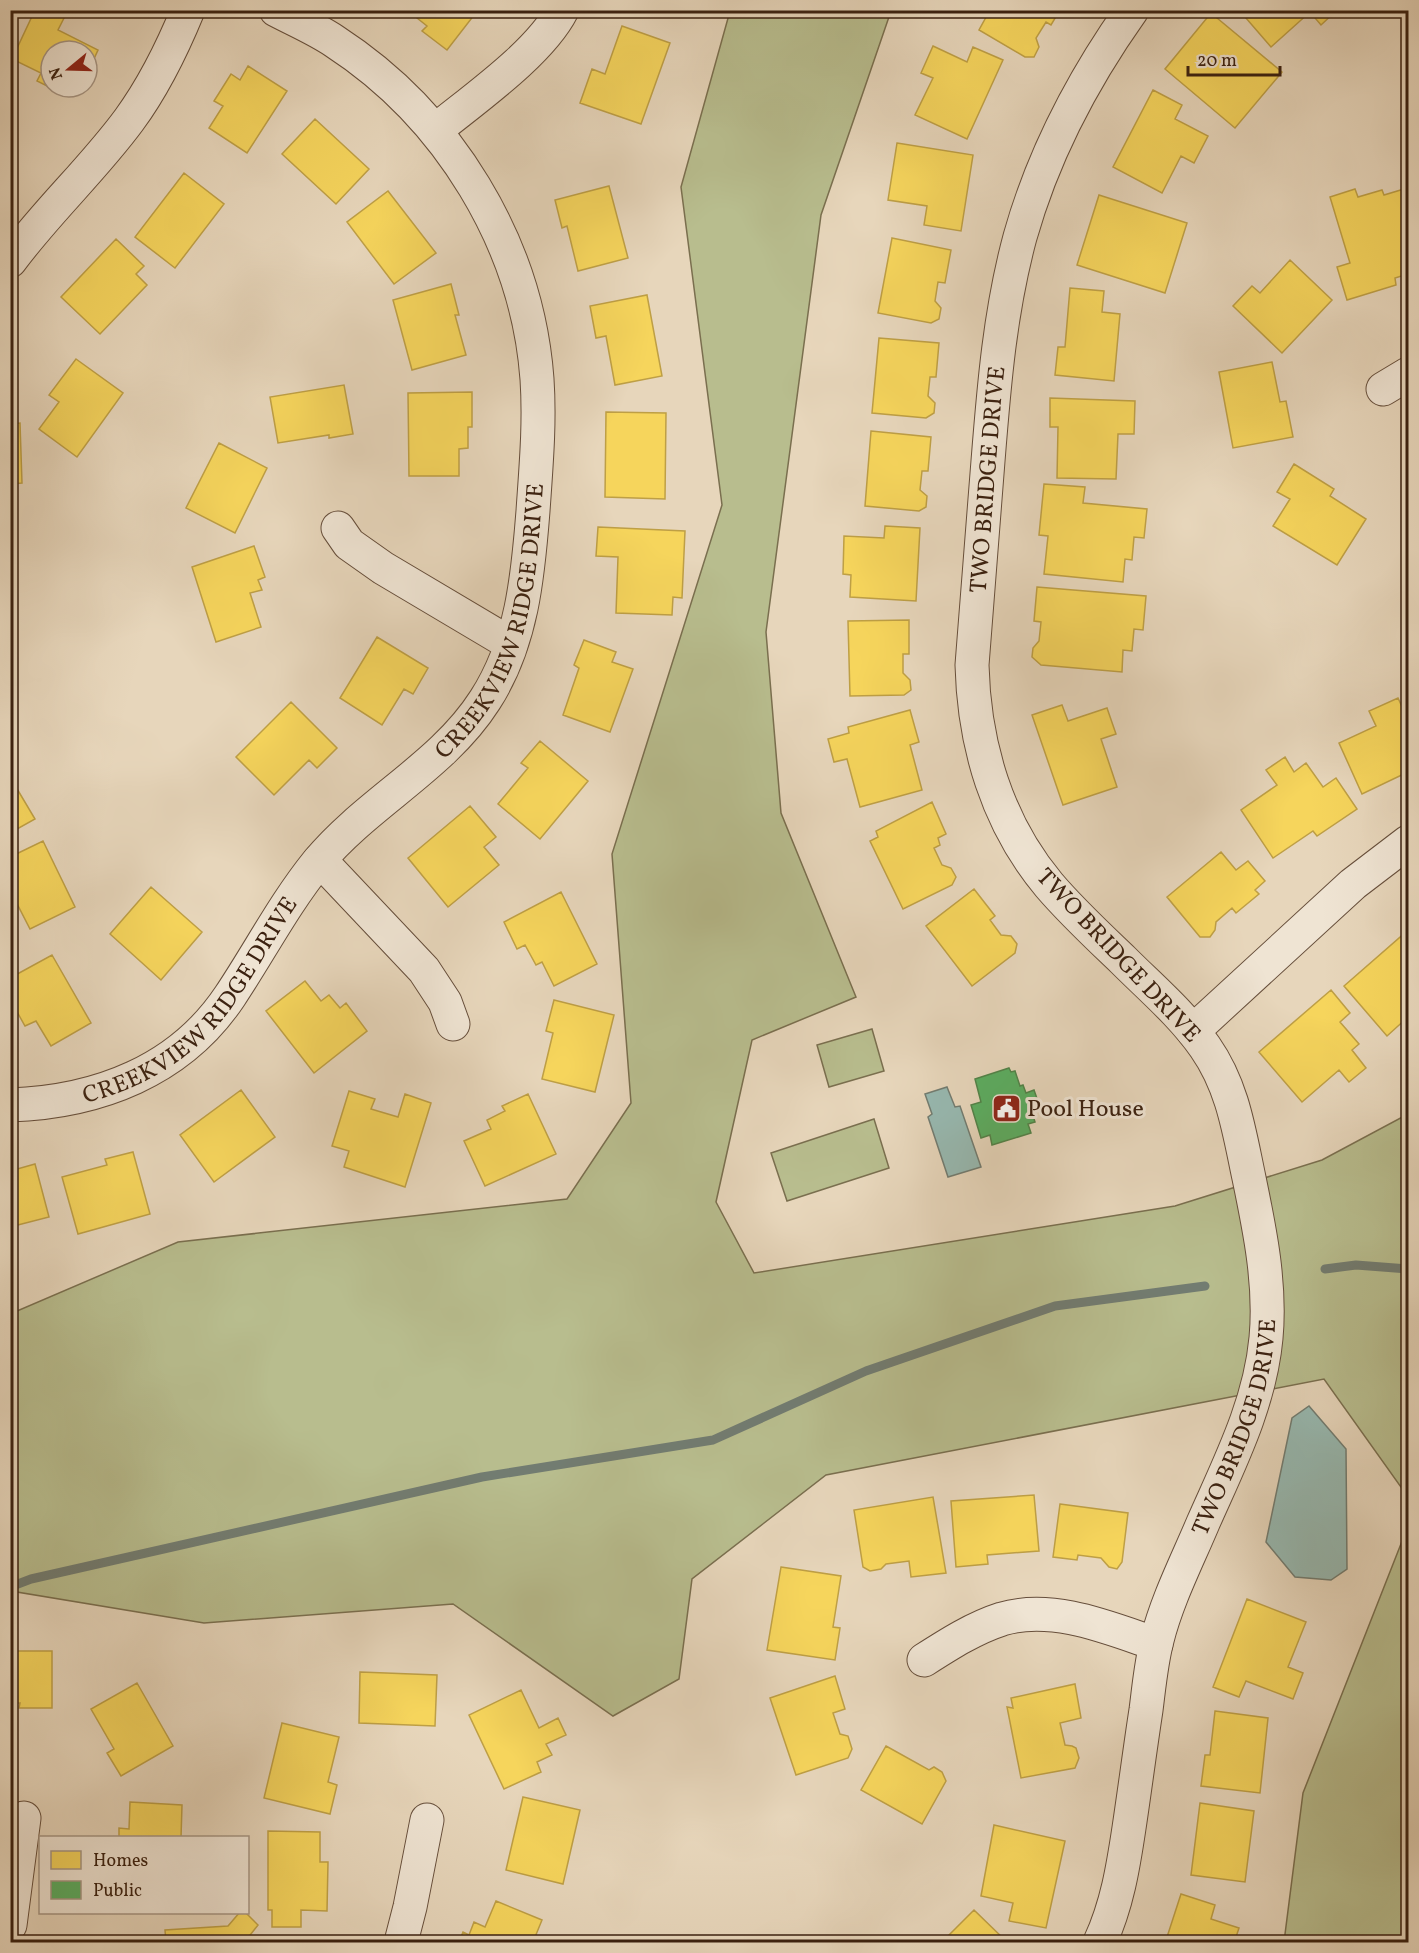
<svg xmlns="http://www.w3.org/2000/svg" width="1419" height="1953" font-family="Vollkorn,serif">
<style>
.green{fill:#b8bd8e;stroke:#7a6f4f;stroke-width:1.5}
.water{fill:#97b9b1;stroke:#727c71;stroke-width:1.5}
.homes{fill:#f6d55c;stroke:#be9f45;stroke-width:1.5}
.public{fill:#5aae61;stroke:#518449;stroke-width:1.5}
.lines{fill:none;stroke-linecap:round;stroke-linejoin:round}
.stream{stroke:#727c71;stroke-width:9}
.minor-casing{stroke:#664e3b;stroke-width:35}
.minor{stroke:#efe4d3;stroke-width:33}
.labels{text-anchor:middle;stroke-width:6;stroke-linejoin:round;paint-order:stroke}
.street-label{font-size:24px;fill:#3b2110;stroke:#efe4d3}
.poi-label{font-size:24px;fill:#3b2110;stroke:#efe4d3;text-anchor:start}
</style>
<rect width="100%" height="100%" fill="#e7d6bb"/>
<filter id="stains"><feTurbulence type="fractalNoise" baseFrequency=".00333" numOctaves="4"/><feColorMatrix values="0 0 0 0 .2 0 0 0 0 .09 0 0 0 0 .02 0 0 0 .5 -.17"/></filter>
<radialGradient id="worn" r=".72"><stop offset=".6" stop-color="#630" stop-opacity="0"/><stop offset="1" stop-color="#630" stop-opacity=".3"/></radialGradient>
<path class="green" d="M730,11H891L821,215L766,632L781,813L856,997L752,1040L716,1202L754,1273L1175,1206L1322,1160L1408,1114V1497L1324,1379L826,1475L692,1579L679,1679L613,1716L453,1604L204,1623L11,1591L10,1314L178,1242L567,1199L631,1103L612,854L722,505L681,187Z
M872,1029L884,1071L829,1087L817,1045Z
M874,1119L889,1168L787,1201L771,1153Z
M1408,1526V1942H1284L1303,1793Z"/>
<path class="water" d="M947,1087L955,1107L960,1106L981,1167L948,1177L928,1117L932,1114L925,1094Z
M1309,1406L1346,1449L1347,1569L1331,1580L1295,1577L1266,1542L1292,1418Z"/>
<path class="homes" d="M35,10H54L65,16L58,30L98,50L87,74V51H51V87H64L61,93L37,81L41,73L12,59Z
M407,10H478L447,50L422,31L427,26Z
M990,10H1060L1051,25L1046,22L1036,38L1039,47L1034,57H1025L979,30Z
M1239,10H1335L1336,11L1321,25L1310,12L1271,47Z
M1211,13L1282,72L1235,128L1165,69Z
M622,26L670,43L641,124L580,103L592,69L605,74Z
M933,46L967,62L973,47L1003,60L967,139L915,115L933,78L921,73Z
M248,66L287,91L247,153L209,128L223,106L214,101L231,74L240,80Z
M1153,90L1182,105L1175,119L1208,136L1194,163L1181,156L1162,193L1113,167Z
M315,119L369,169L336,204L282,154Z
M897,143L973,155L961,231L924,225L927,206L888,200Z
M184,173L224,204L175,268L135,237Z
M609,186L628,258L578,271L567,226L562,228L555,200Z
M1355,189L1358,197L1382,190L1384,195L1404,189L1408,204V274L1395,278L1396,285L1347,300L1337,267L1350,263L1330,197Z
M388,191L436,253L394,284L347,222Z
M1099,195L1187,223L1165,293L1077,265Z
M892,238L951,250L945,283L938,282L935,301L941,308L939,319L931,323L878,313Z
M116,239L144,266L136,274L147,285L100,334L61,297Z
M1290,260L1332,300L1282,353L1233,306L1252,286L1260,293Z
M451,284L459,315H455L466,355L412,370L393,300Z
M1070,288L1104,291L1102,312L1120,314L1114,381L1055,375L1058,347H1065Z
M647,295L662,376L615,385L606,336L596,338L590,306Z
M879,338L939,343L936,377H930L928,396L935,403L934,413L926,418L872,413Z
M76,359L123,393L77,457L39,429L59,402L49,395Z
M1272,362L1280,402L1286,401L1293,437L1233,448L1219,372Z
M344,385L353,434L329,438V435L278,443L270,397Z
M472,392V427H468V448L459,449V476H409L408,393Z
M1050,398L1135,401L1134,434H1118L1116,479L1057,478L1058,427H1050Z
M606,412L666,413L665,499L605,497Z
M20,423L22,483L10,484V424Z
M871,431L931,437L928,471H922L920,490L927,496L926,507L919,511L865,506Z
M219,443L267,468L235,533L186,508Z
M1294,464L1334,489L1330,496L1366,519L1337,565L1273,526L1290,499L1277,492Z
M1044,484L1085,487L1083,503L1147,509L1144,538L1134,537L1132,560L1125,559L1123,582L1044,574L1048,536L1039,535Z
M885,526L920,528L916,601L850,597L851,575L843,574L844,536L884,538Z
M598,527L685,531L682,598L673,597L672,615L616,613L618,557L596,556Z
M254,546L265,577L258,580L262,590L250,593L261,627L216,642L192,567Z
M1037,587L1146,596L1143,630L1134,629L1132,651L1123,650L1122,672L1041,665L1032,657L1033,648L1039,641L1041,622L1034,621Z
M909,620V654H903V673L910,680L911,690L904,695L850,696L848,621Z
M377,637L428,668L413,694L404,689L382,725L340,698Z
M584,640L616,652L612,662L633,669L610,732L563,715L579,668L574,665Z
M1398,698L1408,720V772L1362,794L1339,743L1376,726L1369,711Z
M291,702L337,748L317,768L309,760L274,795L236,757Z
M1062,705L1068,721L1107,708L1116,734L1101,739L1117,787L1063,805L1032,715Z
M910,710L919,742L910,745L922,790L860,807L847,759L834,762L828,739L849,733L848,727Z
M540,741L588,781L540,839L498,804L528,768L521,763Z
M1285,757L1294,772L1306,763L1323,787L1336,778L1357,809L1317,836L1313,831L1273,858L1241,810L1277,785L1266,770Z
M10,777L35,819L10,833Z
M932,802L946,834L938,838L940,845L934,848L942,865L951,868L956,877L952,885L903,909L870,841L878,837L876,831Z
M470,806L496,837L484,847L499,865L448,907L408,858Z
M43,841L75,907L30,929L10,890V857Z
M1221,852L1236,870L1248,861L1265,881L1255,890L1259,894L1236,913L1232,908L1216,922L1215,930L1210,937H1200L1167,897Z
M151,887L202,932L161,980L110,934Z
M974,889L995,916L990,920L1001,935L1011,936L1017,944L1015,953L972,986L926,926Z
M561,892L597,964L554,986L542,962L536,965L525,945L517,949L504,922Z
M1406,932L1408,935V1017L1387,1036L1344,986Z
M52,955L91,1023L51,1046L36,1021L25,1026L16,1010L12,1013L10,978Z
M305,981L321,1001L329,995L340,1008L346,1003L367,1031L314,1073L266,1011Z
M1331,990L1350,1013L1340,1022L1359,1044L1352,1050L1366,1068L1349,1082L1339,1070L1302,1102L1259,1052Z
M554,1000L614,1015L595,1092L542,1079L553,1033L546,1031Z
M241,1090L275,1137L214,1182L180,1135Z
M349,1091L375,1099L371,1109L398,1117L405,1094L431,1103L405,1187L344,1167L349,1151L332,1146Z
M528,1094L556,1154L485,1186L464,1141L491,1129L487,1120L505,1111L502,1106Z
M133,1152L150,1214L78,1234L62,1177L107,1165L105,1159Z
M35,1164L49,1217L10,1227V1171Z
M1034,1495L1039,1551L987,1555L988,1564L956,1567L951,1501Z
M933,1497L946,1573L911,1577L909,1561L886,1564L881,1569L870,1571L863,1567L854,1510Z
M1060,1504L1128,1513L1122,1562L1117,1569L1109,1567L1101,1558L1078,1555L1077,1560L1053,1557Z
M781,1567L841,1576L833,1627L840,1628L835,1660L767,1650Z
M1247,1599L1306,1622L1288,1667L1303,1673L1293,1699L1246,1681L1239,1697L1213,1687Z
M10,1651H52V1708H19L20,1703H10Z
M360,1672L437,1675L435,1726L359,1723Z
M835,1676L845,1709L833,1713L840,1734L848,1736L852,1749L848,1758L796,1775L770,1698Z
M137,1683L173,1746L121,1776L107,1753L114,1749L91,1709Z
M1075,1684L1081,1718L1060,1723L1065,1745L1072,1746L1076,1748L1079,1758L1075,1768L1021,1778L1007,1707L1013,1708L1011,1698Z
M521,1690L539,1728L558,1718L566,1735L546,1744L552,1755L537,1762L541,1772L504,1789L469,1715Z
M1215,1711L1268,1718L1260,1793L1201,1786L1205,1755H1210Z
M282,1723L339,1737L328,1782L337,1785L330,1814L264,1798Z
M886,1746L929,1770L934,1767L942,1772L946,1781L922,1824L861,1790Z
M523,1797L580,1810L563,1884L506,1870Z
M130,1802L182,1805L181,1838H119V1828L129,1829Z
M1200,1803L1254,1811L1245,1882L1191,1875Z
M994,1825L1065,1841L1046,1928L1009,1921L1013,1903L981,1896Z
M268,1831L320,1832V1862H328L327,1911L301,1910V1927H272V1910H268Z
M1181,1894L1215,1905L1211,1919L1239,1928L1235,1940L1242,1942H1175V1940L1167,1937Z
M496,1901L542,1920L533,1942H459L463,1932L469,1935L474,1922L485,1927Z
M974,1910L1007,1942H942Z
M240,1912H245L258,1925L247,1939V1942H166L165,1930L228,1926Z
M134,1936L135,1942H64V1940Z"/>
<path class="public" d="M1009,1068L1011,1072L1015,1071L1020,1086L1023,1085L1026,1093L1034,1090L1041,1110L1032,1113L1035,1122L1028,1124L1031,1133L992,1145L990,1135L981,1138L971,1105L981,1102L975,1079Z"/>
<g class="lines">
<path class="stream" d="M1325,1269L1356,1265L1408,1269
M10,1587L31,1579L482,1477L713,1440L866,1371L1055,1306L1205,1286"/>
<defs>
<g id="minor">
<path d="M436,130C474,99 540,53 562,10"/>
<path d="M10,261C47,211 93,169 129,120C154,86 172,49 188,10"/>
<path d="M1383,389L1408,374"/>
<path d="M338,528L349,544L383,568L511,644"/>
<path d="M320,860L424,970L445,1002L453,1024"/>
<path d="M1193,1031L1353,884L1408,842"/>
<path id="s1" d="M10,1105C98,1102 180,1071 230,996C260,951 284,904 318,862C368,802 443,766 485,700C522,643 528,576 533,511C536,467 540,423 537,379C527,243 448,115 334,41C316,29 295,20 276,10"/>
<path d="M924,1660C949,1644 974,1628 1002,1619C1053,1604 1109,1628 1156,1644"/>
<path d="M10,1925L24,1818"/>
<path d="M401,1942L410,1907L427,1820"/>
<path id="s2" d="M1100,1942C1117,1905 1123,1868 1129,1828C1135,1788 1140,1749 1146,1710C1149,1687 1151,1663 1157,1640C1167,1600 1187,1561 1203,1523C1229,1464 1260,1404 1266,1338C1271,1285 1260,1231 1249,1178C1239,1131 1233,1087 1205,1047C1182,1014 1151,988 1123,960C1098,936 1072,912 1049,885C997,823 974,745 972,665C977,597 983,529 988,461C994,385 1000,311 1020,237C1043,155 1083,79 1132,10"/>
</g>
</defs>
<use href="#minor" class="minor-casing"/>
<use href="#minor" class="minor"/>
</g>
<defs>
<symbol id="civic-square" viewBox="-11 -11 22 22"><rect x="-9" y="-9" width="18" height="18" rx="4" fill="#8f2418" stroke="#efe4d3"/><path d="M-.6-6.5H3V-4.5H.6V-3L4-1V1h2V6H-6V1h2V-1L-.6-3ZM-1.2 2.5V6h2.4V2.5Z" fill="#fff"/></symbol>
</defs>
<g fill-rule="evenodd">
<use href="#civic-square" x="990" y="1092" width="33" height="33"/>
</g>
<g class="labels">
<g class="street-label">
<text dy="8" stroke="none"><textPath href="#s2" startOffset="1580">TWO BRIDGE DRIVE</textPath></text>
<text dy="8" stroke="none"><textPath href="#s1" startOffset="726">CREEKVIEW RIDGE DRIVE</textPath></text>
<text transform="translate(1119 955) rotate(47)" y="8">TWO BRIDGE DRIVE</text>
<text dy="8" stroke="none"><textPath href="#s1" startOffset="222">CREEKVIEW RIDGE DRIVE</textPath></text>
<text dy="8" stroke="none"><textPath href="#s2" startOffset="536">TWO BRIDGE DRIVE</textPath></text>
</g>
<g class="poi-label">
<text x="1027" y="1116">Pool House</text>
</g>
</g>
<rect width="1419" height="1953" fill="none" stroke="#e7d6bb" stroke-width="36"/>
<rect x="12" y="12" width="1395" height="1929" fill="none" stroke="#3b2110" stroke-width="3"/>
<rect x="18" y="18" width="1383" height="1917" fill="none" stroke="#3b2110" stroke-width="1.5"/>
<rect x="39" y="1836" width="210" height="78" fill="#efe4d3" stroke="#a79685" stroke-width="1.5"/>
<rect x="51" y="1851" width="30" height="18" fill="#f6d55c" stroke="#a79685" stroke-width="1.5"/>
<text x="93" y="1866" font-size="18" fill="#3b2110">Homes</text>
<rect x="51" y="1881" width="30" height="18" fill="#5aae61" stroke="#a79685" stroke-width="1.5"/>
<text x="93" y="1896" font-size="18" fill="#3b2110">Public</text>
<g transform="translate(69 69) rotate(251)"><circle r="28" fill="#efe4d3" stroke="#a79685" stroke-width="1.5"/>
<path d="M0-4.5L10 22L0 15L-10 22Z" fill="#8f2418"/>
<text y="-9" font-size="16" font-weight="bold" text-anchor="middle" fill="#3b2110">N</text>
</g>
<path d="M1188 66v9h92v-9" fill="none" stroke="#3b2110" stroke-width="3"/>
<text x="1197" y="66" font-size="18" fill="#3b2110" stroke="#efe4d3" stroke-width="4.5" paint-order="stroke">20 m</text>
<rect width="100%" height="100%" filter="url(#stains)"/>
<rect width="100%" height="100%" fill="url(#worn)"/>
</svg>
